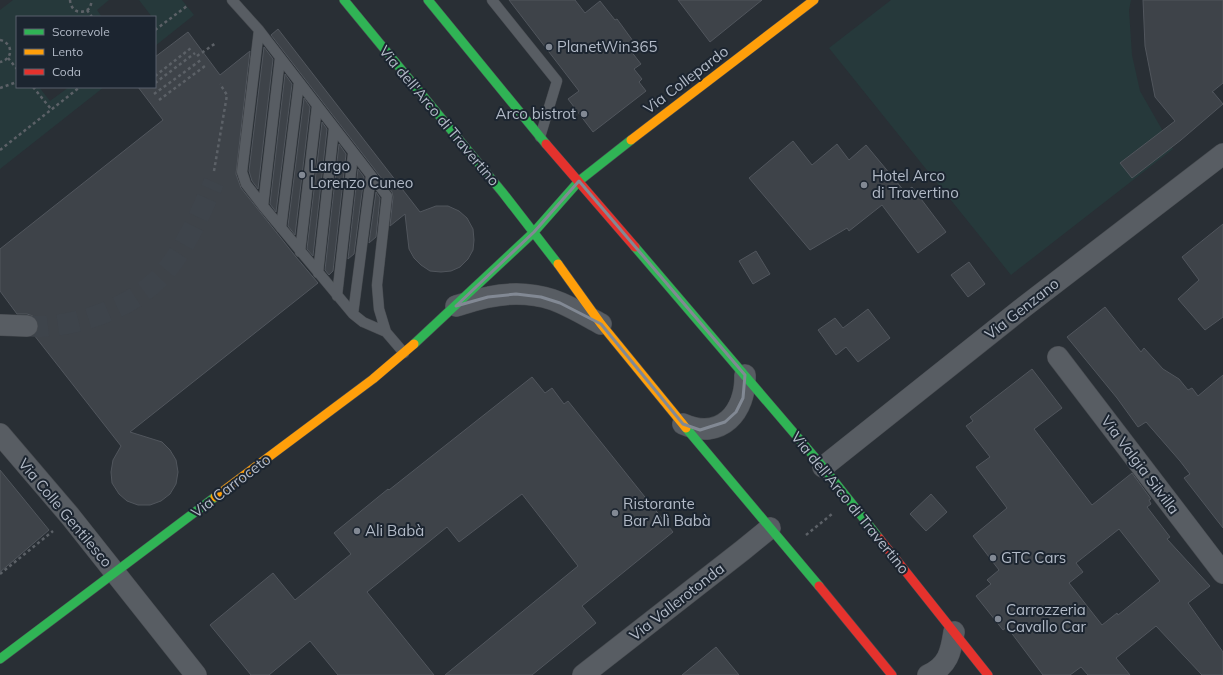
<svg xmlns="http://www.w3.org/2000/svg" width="1223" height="675" font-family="Mulish,sans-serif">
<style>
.green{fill:#26393b}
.building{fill:#3e4349;stroke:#51565d;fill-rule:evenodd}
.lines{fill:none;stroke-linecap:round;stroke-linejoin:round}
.street-tunnel{stroke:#3e444b;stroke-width:21;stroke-dasharray:21 10;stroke-linecap:butt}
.lane-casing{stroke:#474b50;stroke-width:11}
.street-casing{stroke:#474b50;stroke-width:22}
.fast-casing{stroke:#474b50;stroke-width:10}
.slow-casing{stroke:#474b50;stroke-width:10}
.jam-casing{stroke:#474b50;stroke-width:10}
.path{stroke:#5c6167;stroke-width:2.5;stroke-dasharray:3 3;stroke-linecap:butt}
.lane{stroke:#585d63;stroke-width:10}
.street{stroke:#585d63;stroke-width:21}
.fast{stroke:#30b455;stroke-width:9}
.slow{stroke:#ff9f0a;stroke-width:9}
.jam{stroke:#e5322d;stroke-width:9}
.marked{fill:none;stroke:#828994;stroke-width:3;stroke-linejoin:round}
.poi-dot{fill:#828994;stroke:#1c2530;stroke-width:1.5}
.labels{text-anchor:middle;stroke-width:4;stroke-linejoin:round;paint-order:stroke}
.poi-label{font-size:15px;fill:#b2bac7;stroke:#1c2530;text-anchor:start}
.street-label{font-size:15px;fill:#b2bac7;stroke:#1c2530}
</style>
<rect width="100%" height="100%" fill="#292f35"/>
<path class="green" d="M13,0H109L97,10L102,17H17V87H39L50,101L69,87H104L0,169V10Z
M139,0H182L194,15L155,46V17H152Z
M891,0H1131L1129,10L1132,55L1140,91L1173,149L1011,275L829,48Z"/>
<path class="building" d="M509,0H575L585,13L600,1L615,20L617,19L633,41L627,46L641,64L634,69L642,79L639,82L646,91L593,132L568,99L579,91Z
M678,0H762L710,42Z
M1143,0H1223V83L1212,92H1213L1223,104L1181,140L1132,178L1120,163L1175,121L1155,97L1145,46Z
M278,29L420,212L436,206H448L459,211L467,218L473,229L474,240L473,250L468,259L460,267L451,271L441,272L430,271L421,265L414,258L409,249L405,214L390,226L393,197L392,192L271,35Z
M188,32L220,75L250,51L236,174L241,188L296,257L318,283L130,432L162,442L170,450L176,460L178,472L176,484L170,494L161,501L150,505H138L127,501L119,494L112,483L111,472L113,460L121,446L34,335L37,332L39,327L37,320L33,316L27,314H17L0,291V249L163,120L138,87H155V57Z
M264,47L273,59L258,189L252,181L249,171Z
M285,74L292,84L276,212L270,204Z
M304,98L310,107L295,235L288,226Z
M322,122L327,129L313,256L307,249Z
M793,141L812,165L837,144L849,160L866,145L905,192L912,187L946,232L918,253L882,205L849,231L847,228L810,250L749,178Z
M339,144L346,154L333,271L329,275L325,270Z
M358,169L364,177L354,254L348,259Z
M376,192L380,198L376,237L369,243Z
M1223,224V317L1205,330L1178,299L1199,280L1182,257Z
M756,251L770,274L753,284L739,261Z
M969,262L985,284L968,297L951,275Z
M1105,307L1141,352L1144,348L1163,369L1179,379L1188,390L1192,388L1198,396L1223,375V528L1184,478L1190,474L1180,461L1146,422L1138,427L1117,398L1067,337Z
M868,309L890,338L858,362L846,347L836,355L818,330L835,318L843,328Z
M1032,369L1062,408L1034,429L1092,505L1132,473L1151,499L1149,500L1151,504L1147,507L1170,537L1167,539L1210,586L1188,603L1223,652V675H1202L1156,626L1116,658L1130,675H1088L1081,667L1070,675H1043L1007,627L1003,630L976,596L991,584L987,580L999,570L973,536L1007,508L976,467L990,457L966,426L973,421L970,417ZM1119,529L1160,581L1118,615L1117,613L1102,625L1069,583L1083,572L1076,563Z
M532,377L545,393L552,388L564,404L568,401L673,532L582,606L596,623L532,675H445L578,566L522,494L459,542L447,527L367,592L434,675H338L310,641L269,675H251L210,625L273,573L295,600L351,554L334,533L388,489L389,490Z
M0,470L49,530L0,572Z
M931,494L947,512L926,531L910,514Z
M716,647L739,675H682Z"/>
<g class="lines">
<path class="street-tunnel" d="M27,326C34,326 42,327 49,326C94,322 145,301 172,263C190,238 202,210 214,182"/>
<defs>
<path id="lane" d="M232,0L259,30L387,196L377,285L379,309L386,332
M492,0L557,81L540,137
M259,30L242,172L246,184L263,206L353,314L363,322L386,332L404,353
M263,206L280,58
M281,228L299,82
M300,252L317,106
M318,273L334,128
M337,296L353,154
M353,314L371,176"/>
<path id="street" d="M456,306C467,303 478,299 489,297C512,292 539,293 561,303C575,309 588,317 601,324
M0,325L27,326
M1058,357L1223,573
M683,424C721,441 746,412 745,375
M0,434L70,516L196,675
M823,467L1020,310L1223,154
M583,675L743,550L770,528
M928,675C948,666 951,652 954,632"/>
<path id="fast" d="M344,0L503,193L558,264
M428,0L546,144
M635,247L823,467L879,538
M414,344L534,232L579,181L631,140
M686,428L819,586
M0,659L215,497"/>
<path id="slow" d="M631,140L814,0
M558,264L601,324L686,428
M215,497L373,379L414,344"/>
<path id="jam" d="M546,144L635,247
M879,538L988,675
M819,586L892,675"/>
</defs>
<use href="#lane" class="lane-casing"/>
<use href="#street" class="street-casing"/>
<use href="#fast" class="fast-casing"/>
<use href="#slow" class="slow-casing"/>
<use href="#jam" class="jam-casing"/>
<path class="path" d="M70,0C71,12 81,15 90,8L92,0
M87,10L92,17
M155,30L187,6
M0,40C13,43 14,59 0,62
M197,56L216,43
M8,58L17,69
M155,76L191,48
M155,83L195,53
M33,87L51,109
M0,88L17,82
M154,94L201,60
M159,100L205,66
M0,150L80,87
M214,171L227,95L220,84
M806,535L832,514
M0,574L53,531"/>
<use href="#lane" class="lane"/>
<use href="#street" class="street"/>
<use href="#fast" class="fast"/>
<use href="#slow" class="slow"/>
<use href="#jam" class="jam"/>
</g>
<path class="marked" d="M579,181L745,375L743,398L736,412L725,422L700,430L683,424L601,324L560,303L541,297L516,294L488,297L456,306L534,232Z"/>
<g class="poi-dot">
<circle cx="549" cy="47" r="4"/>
<circle cx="584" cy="114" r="4"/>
<circle cx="302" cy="175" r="4"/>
<circle cx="864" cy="185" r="4"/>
<circle cx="615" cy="513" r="4"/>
<circle cx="357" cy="531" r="4"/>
<circle cx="993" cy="558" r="4"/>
<circle cx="998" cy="619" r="4"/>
</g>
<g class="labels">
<g class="poi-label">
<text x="557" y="52">PlanetWin365</text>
<text x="576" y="119" text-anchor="end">Arco bistrot</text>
<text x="310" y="171">Largo<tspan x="310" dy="17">Lorenzo Cuneo</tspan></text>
<text x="872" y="181">Hotel Arco<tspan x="872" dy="17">di Travertino</tspan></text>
<text x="623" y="509">Ristorante<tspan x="623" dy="17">Bar Alì Babà</tspan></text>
<text x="365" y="536">Ali Babà</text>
<text x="1001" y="563">GTC Cars</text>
<text x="1006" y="615">Carrozzeria<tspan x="1006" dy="17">Cavallo Car</tspan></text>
</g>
<g class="street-label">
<text transform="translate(686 80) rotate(-37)" y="5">Via Collepardo</text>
<text transform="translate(439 116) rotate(50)" y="5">Via dell'Arco di Travertino</text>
<text transform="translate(1022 309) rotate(-38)" y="5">Via Genzano</text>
<text transform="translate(1140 465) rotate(53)" y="5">Via Valgia Silvilla</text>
<text transform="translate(231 486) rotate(-37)" y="5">Via Carroceto</text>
<text transform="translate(850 503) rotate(51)" y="5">Via dell'Arco di Travertino</text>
<text transform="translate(65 513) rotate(50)" y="5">Via Colle Gentilesco</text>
<text transform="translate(677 602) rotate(-38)" y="5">Via Vallerotonda</text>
</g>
</g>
<rect x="16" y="16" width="140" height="72" fill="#1c2530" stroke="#58616c"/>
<rect x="24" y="29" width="20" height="6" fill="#30b455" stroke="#58616c"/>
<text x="52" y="36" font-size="12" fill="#b2bac7">Scorrevole</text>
<rect x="24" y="49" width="20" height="6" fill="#ff9f0a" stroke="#58616c"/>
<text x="52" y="56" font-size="12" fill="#b2bac7">Lento</text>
<rect x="24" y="69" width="20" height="6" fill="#e5322d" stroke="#58616c"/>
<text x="52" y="76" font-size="12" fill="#b2bac7">Coda</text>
</svg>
